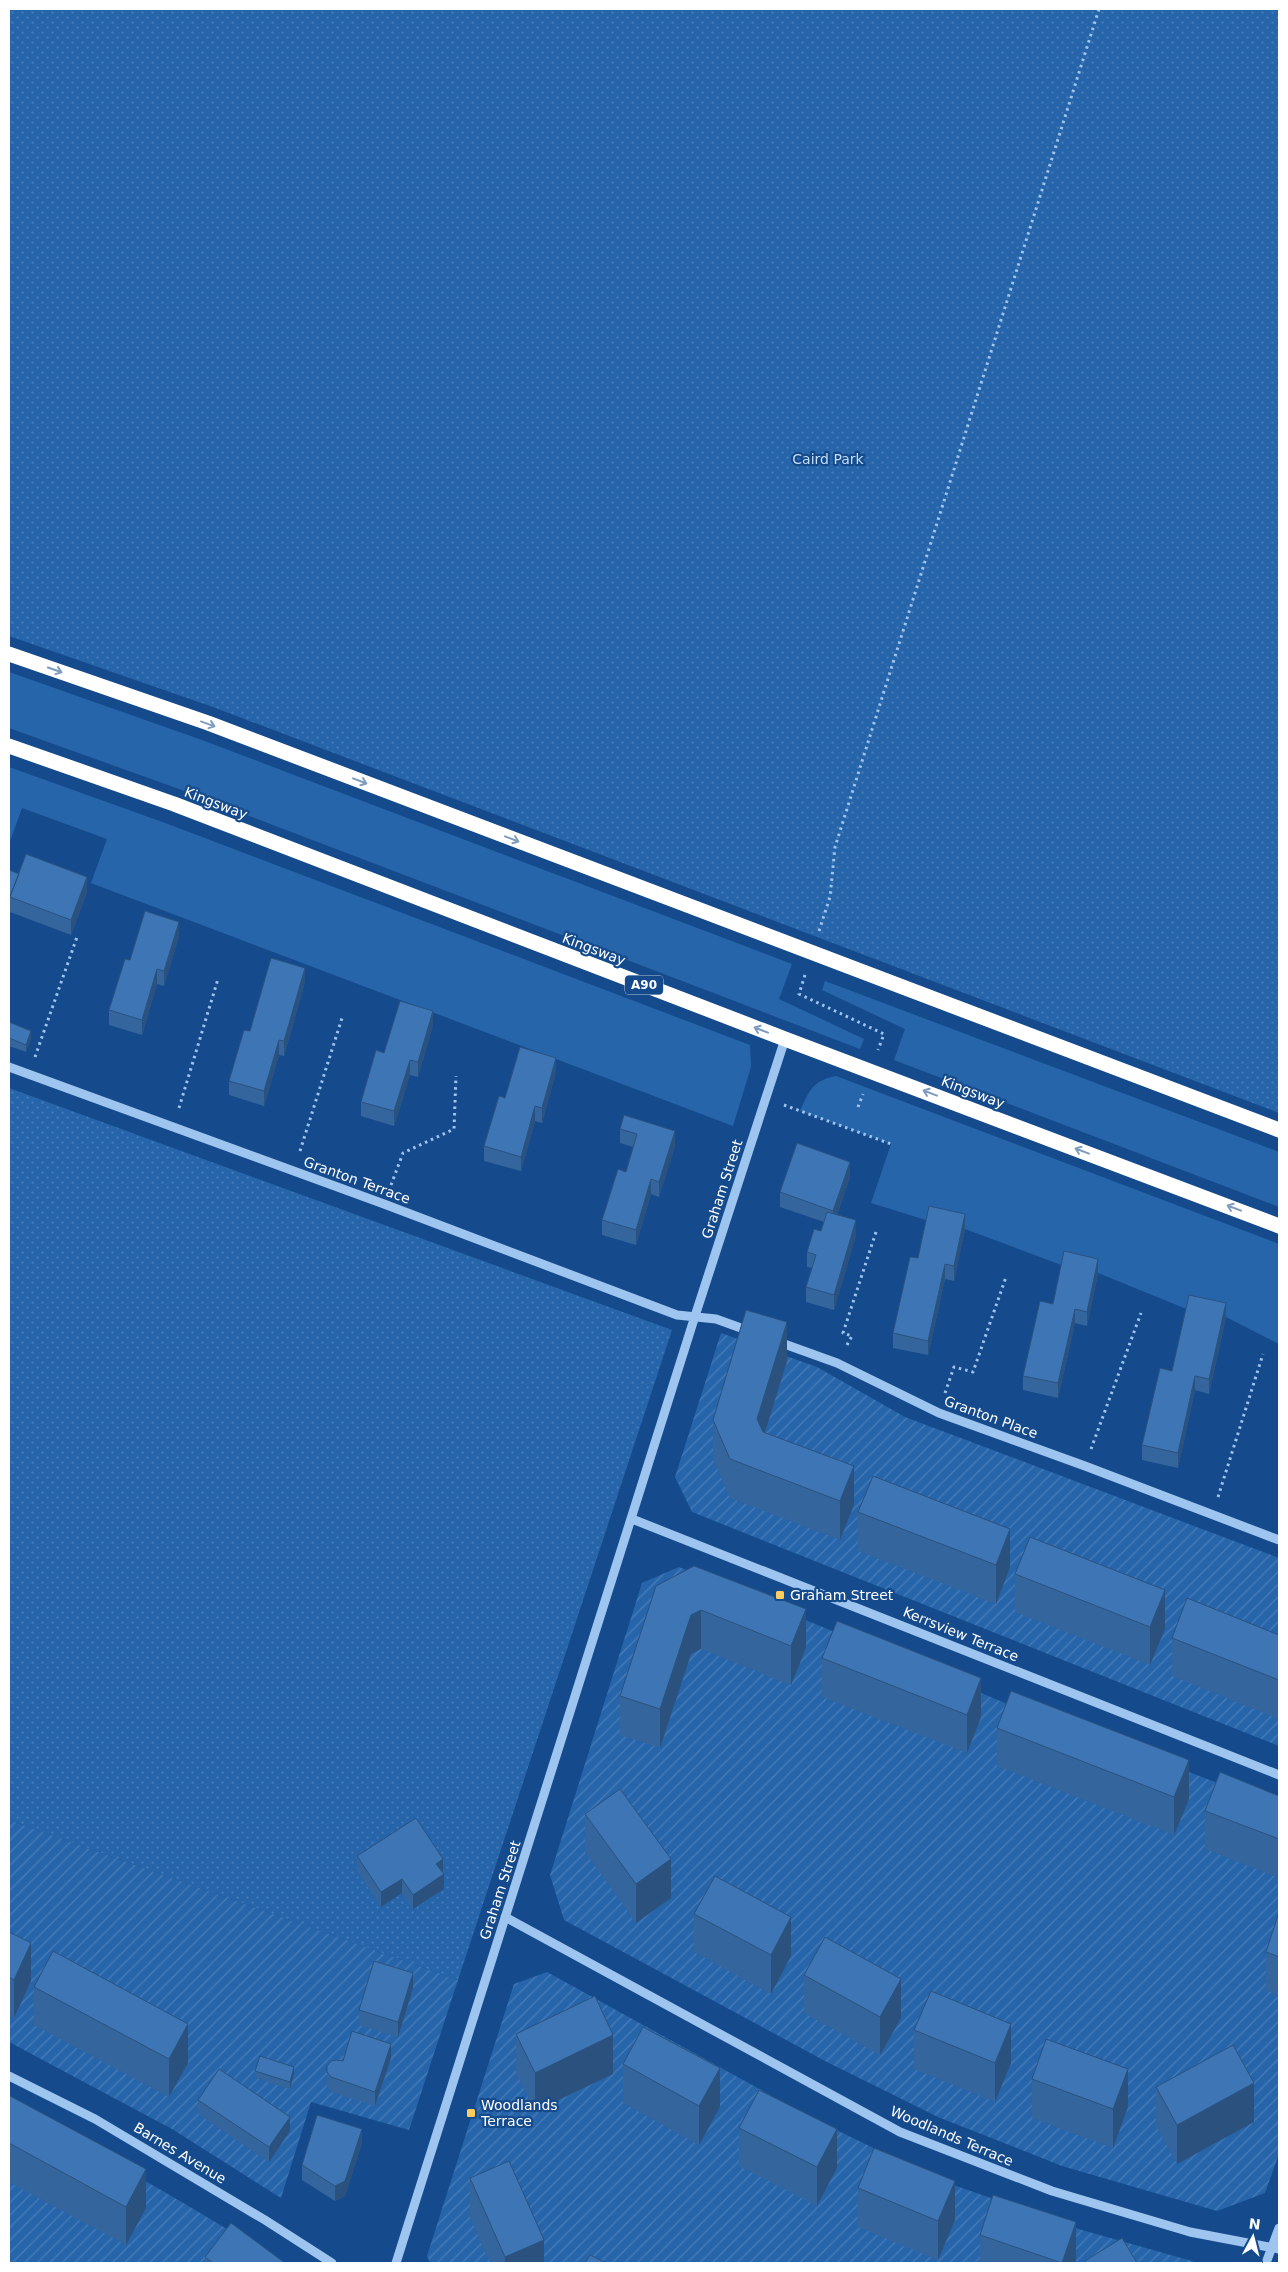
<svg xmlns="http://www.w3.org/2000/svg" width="1288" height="2272" font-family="'DejaVu Sans',sans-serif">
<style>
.grass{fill:#2765ab}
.park{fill:url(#park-dots)}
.garden{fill:url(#garden-furrows)}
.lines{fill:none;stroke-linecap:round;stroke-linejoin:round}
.path{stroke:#9ec4f0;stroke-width:3;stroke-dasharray:2.5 4;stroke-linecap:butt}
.minor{stroke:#9ec4f0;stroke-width:9}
.highway{stroke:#fff;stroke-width:15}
.wall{fill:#34659c}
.shaded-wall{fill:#2b527f}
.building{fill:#3d75b5;stroke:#2b527f}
.oneway{stroke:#7e9cc0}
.poi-dot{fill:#ffcd5d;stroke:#154b8c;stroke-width:2}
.labels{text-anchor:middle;stroke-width:4.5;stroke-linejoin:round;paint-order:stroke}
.shield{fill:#154b8c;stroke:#b9c9dc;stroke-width:1}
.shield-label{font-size:12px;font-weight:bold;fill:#fff}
.park-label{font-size:14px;fill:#c4defb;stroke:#154b8c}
.street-label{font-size:14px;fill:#fff;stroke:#154b8c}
.poi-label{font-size:14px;fill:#fff;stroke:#154b8c;text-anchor:start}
</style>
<defs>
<pattern id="park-dots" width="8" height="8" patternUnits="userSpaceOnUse" patternTransform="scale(1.25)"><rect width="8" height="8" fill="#2765ab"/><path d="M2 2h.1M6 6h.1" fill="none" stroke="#477cb8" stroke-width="1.8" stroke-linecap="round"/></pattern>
<pattern id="garden-furrows" width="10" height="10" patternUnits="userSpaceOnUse" patternTransform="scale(1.25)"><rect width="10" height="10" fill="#2765ab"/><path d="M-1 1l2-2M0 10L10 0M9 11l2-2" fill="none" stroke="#477cb8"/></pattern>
</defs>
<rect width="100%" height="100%" fill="#154b8c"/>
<path class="grass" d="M9,672L202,740L792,964L779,999L864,1039L860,1049L179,789L9,728Z
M9,767L168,824L750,1045L751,1067L733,1126L91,883L107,839L22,808L9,844Z
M825,981L1279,1152V1207L894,1060L905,1029L822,990Z
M836,1076L1279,1244V1344L1226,1317L1189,1310L1098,1273L1064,1266L965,1229L929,1221L871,1203L891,1144L800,1111C810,1090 812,1081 836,1076Z"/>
<path class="park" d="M9,9H1279V1113L213,707L9,636Z
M9,1088L672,1330L458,1980L9,1820Z"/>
<path class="garden" d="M721,1333L817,1367L905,1417L1279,1558V1746L692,1512L675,1477Z
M679,1567L1005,1703L1279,1806V2154L1265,2193L1217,2211L1062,2166L938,2117L825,2061L564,1920L550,1875L642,1583Z
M9,1820L458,1980L409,2130L311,2102L281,2198L172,2129L9,2042Z
M547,1972L812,2118L939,2180L1082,2230L1199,2263H430L427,2256L514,1984Z
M9,2106C102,2155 193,2207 282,2263H9Z"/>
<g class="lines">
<path class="path" d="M819,931L830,897L835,847L1099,9
M805,975L799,994L884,1034L878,1050
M35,1057L77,937
M784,1105L891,1144
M858,1107L863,1094
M179,1108L218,979
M300,1151L342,1018
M391,1185L403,1153L454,1129L456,1076
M847,1345L852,1336L843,1333L876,1232
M945,1393L954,1367L973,1372L1006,1277
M1091,1449L1141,1313
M1218,1497L1263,1354"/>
<path class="minor" d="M9,1067L384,1204L677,1315L716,1319L752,1332
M776,1341L837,1363L939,1413L1085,1466L1279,1540
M632,1519L1279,1775
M505,1917L900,2132L1052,2191L1190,2232L1279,2249
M9,2076L95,2119L265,2220L332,2263
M396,2263L695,1316L785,1039
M1266,2263L1279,2228"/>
<path class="highway" d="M9,654L208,723L1279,1130
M9,746L174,804L785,1039L1279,1226"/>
</g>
<path class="wall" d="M9,870L19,874L87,892L71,935L10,912V902L9,903Z
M179,936L164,986L157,984L142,1035L109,1025V1010L130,960Z
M305,982L284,1056L279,1055L264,1106L229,1095V1081L250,1031Z
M9,1022L31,1038L26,1052L9,1046Z
M433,1025L418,1077L410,1075L394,1126L361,1116V1102L384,1053Z
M556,1072L542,1123L535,1121L521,1171L484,1161V1146L505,1098Z
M620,1129L675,1146L659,1197L651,1194L636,1245L602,1235V1220L626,1172L633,1147L620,1143Z
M850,1177L837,1215L856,1235L834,1310L806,1302V1287L812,1268L807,1267V1252L821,1231L824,1222L780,1207V1192Z
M965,1229L954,1281L945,1279L928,1355L893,1348V1333L918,1258Z
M1098,1273L1087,1326L1075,1323L1058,1398L1023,1390V1376Z
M1226,1317L1209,1394L1195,1390L1178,1468L1142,1460V1445L1172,1371Z
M787,1361L765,1433L854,1505L840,1540L730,1498L713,1459V1420Z
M1279,1442V1461H1278V1447Z
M858,1512L1010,1567L996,1604L858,1551Z
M1015,1574L1165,1629L1150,1665L1015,1612Z
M656,1586L806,1648L791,1685L701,1649L691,1654L660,1748L620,1735V1696Z
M1279,1635V1719L1172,1676V1638Z
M822,1658L981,1717L967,1753L822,1697Z
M997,1728L1189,1799L1174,1835L997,1766Z
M1279,1796V1878L1205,1849V1811Z
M585,1814L671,1898L636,1923L585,1852Z
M357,1856L443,1874L444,1889L413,1909L402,1893L381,1907L357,1871Z
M1279,1912V1995L1266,1990V1952Z
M694,1914L791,1956L771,1994L694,1952Z
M9,1932L31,1981L14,2018L9,2016Z
M804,1975L901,2018L880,2055L804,2013Z
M34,1987L188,2063L169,2097L34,2025Z
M413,1988L398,2037L359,2025V2010Z
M914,2030L1011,2063L995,2102L914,2069Z
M516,2034L613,2074L535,2111L516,2073Z
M391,2058L375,2106L331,2092L327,2086V2066Z
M623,2064L720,2107L699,2145L623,2103Z
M255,2071L294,2074L290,2089L255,2078Z
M1032,2079L1128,2107L1113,2148L1032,2118Z
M1156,2087L1254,2122L1177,2164L1156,2126Z
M9,2099L146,2208L126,2245L9,2182Z
M198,2100L290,2131L269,2162L198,2114Z
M739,2128L837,2168L817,2206L739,2166Z
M362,2143L345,2196L335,2201L302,2180V2165Z
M470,2178L544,2263H490L470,2217Z
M858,2188L955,2220L938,2260L858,2227Z
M980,2235L1076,2261L1075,2263H980Z
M205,2257L285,2263H205Z"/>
<path class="shaded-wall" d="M87,877V892L71,935V920Z
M179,922V936L164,986V971Z
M305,968V982L284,1056V1041Z
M157,969V984L142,1035V1020Z
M433,1011V1025L418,1077V1062Z
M31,1031V1038L26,1052V1045Z
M279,1040V1055L264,1106V1091Z
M556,1058V1072L542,1123V1108Z
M410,1060V1075L394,1126V1111Z
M535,1106V1121L521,1171V1157Z
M675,1131V1146L659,1197V1182Z
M850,1162V1177L833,1226V1211Z
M651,1179V1194L636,1245V1230Z
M965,1214V1229L954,1281V1266Z
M856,1220V1235L834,1310V1295Z
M1098,1259V1273L1087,1326V1312Z
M945,1264V1279L928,1355V1341Z
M1226,1303V1317L1209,1394V1379Z
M1075,1309V1323L1058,1398V1383Z
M787,1322V1361L757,1458V1419Z
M1195,1376V1390L1178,1468V1453Z
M854,1466V1505L840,1540V1501Z
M1010,1529V1567L996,1604V1565Z
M1165,1590V1629L1150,1665V1627Z
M806,1609V1648L791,1685V1646Z
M701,1610V1649L691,1654L660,1748V1709L691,1615Z
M981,1678V1717L967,1753V1715Z
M1189,1760V1799L1174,1835V1797Z
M443,1859V1874L436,1864Z
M671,1859V1898L636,1923V1884Z
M444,1874V1889L413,1909V1895Z
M402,1879V1893L381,1907V1892Z
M791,1917V1956L771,1994V1955Z
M31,1943V1981L14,2018V1980Z
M413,1973V1988L398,2037V2022Z
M901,1979V2018L880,2055V2017Z
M188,2024V2063L169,2097V2059Z
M1011,2024V2063L995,2102V2063Z
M613,2035V2074L535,2111V2073Z
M391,2044V2058L375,2106V2092Z
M294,2067V2074L290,2089V2082Z
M720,2068V2107L699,2145V2106Z
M1128,2069V2107L1113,2148V2109Z
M1254,2083V2122L1177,2164V2125Z
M290,2117V2131L269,2162V2147Z
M362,2129V2143L345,2196L335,2201V2186Z
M837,2129V2168L817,2206V2167Z
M146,2169V2208L126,2245V2207Z
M955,2181V2220L938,2260V2221Z
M1076,2222V2261L1075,2263H1062Z
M544,2240V2263H505V2257Z"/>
<path class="building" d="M26,854L87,877L71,920L10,897Z
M9,870L19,874L10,896L9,895Z
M145,911L179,922L164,971L157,969L142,1020L109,1010L125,959L130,960Z
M271,958L305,968L284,1041L279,1040L264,1091L229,1081L244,1030L250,1031Z
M400,1001L433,1011L418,1062L410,1060L394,1111L361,1102L376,1050L384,1053Z
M9,1022L31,1031L26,1045L9,1038Z
M520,1047L556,1058L542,1108L535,1106L521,1157L484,1146L499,1096L505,1098Z
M624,1115L675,1131L659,1182L651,1179L636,1230L602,1220L618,1169L626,1172L637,1134L620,1129Z
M797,1143L850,1162L833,1211L780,1192Z
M929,1206L965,1214L954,1266L945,1264L928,1341L893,1333L910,1257L918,1258Z
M827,1212L856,1220L834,1295L806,1287L816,1255L807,1252L814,1229L821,1231Z
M1064,1251L1098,1259L1087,1312L1075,1309L1058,1383L1023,1376L1040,1301L1053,1304Z
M1189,1295L1226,1303L1209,1379L1195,1376L1178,1453L1142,1445L1160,1368L1172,1371Z
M746,1310L787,1322L757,1419L763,1432L854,1466L840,1501L730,1459L713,1420Z
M873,1476L1010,1529L996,1565L858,1512Z
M1030,1537L1165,1590L1150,1627L1015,1574Z
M694,1566L806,1609L791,1646L701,1610L691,1615L660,1709L620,1696L656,1586Z
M1187,1598L1279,1635V1680L1172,1638Z
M837,1621L981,1678L967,1715L822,1658Z
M1011,1691L1189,1760L1174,1797L997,1728Z
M1220,1772L1279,1796V1839L1205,1811Z
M620,1789L671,1859L636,1884L585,1814Z
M416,1818L443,1859L436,1864L444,1874L413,1895L402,1879L381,1892L357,1856Z
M715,1876L791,1917L771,1955L694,1914Z
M1279,1912V1957L1266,1952Z
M9,1932L31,1943L14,1980L9,1977Z
M825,1937L901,1979L880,2017L804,1975Z
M53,1951L188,2024L169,2059L34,1987Z
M374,1961L413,1973L398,2022L359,2010Z
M931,1991L1011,2024L995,2063L914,2030Z
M595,1996L613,2035L535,2073L516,2034Z
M643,2027L720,2068L699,2106L623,2064Z
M352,2031L391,2044L375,2092L331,2077L327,2072V2066L331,2061L336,2060L343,2061Z
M1046,2039L1128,2069L1113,2109L1032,2079Z
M1233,2045L1254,2083L1177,2125L1156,2087Z
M260,2056L294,2067L290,2082L255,2071Z
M219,2069L290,2117L269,2147L198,2100Z
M759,2090L837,2129L817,2167L739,2128Z
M10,2096L146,2169L126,2207L9,2143V2099Z
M317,2115L362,2129L345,2181L335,2186L302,2165Z
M874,2148L955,2181L938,2221L858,2188Z
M509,2161L544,2240L505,2257L470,2178Z
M993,2195L1076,2222L1062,2263L980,2235Z
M231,2223L285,2263H213L205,2257Z
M1122,2238L1137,2263H1087L1085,2261Z
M590,2255L606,2263H585Z"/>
<defs><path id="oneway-shaft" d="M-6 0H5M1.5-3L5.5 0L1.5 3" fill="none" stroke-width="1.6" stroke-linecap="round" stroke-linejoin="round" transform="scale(1.25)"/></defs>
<g class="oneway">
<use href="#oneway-shaft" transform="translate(55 670) rotate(19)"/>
<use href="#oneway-shaft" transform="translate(208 724) rotate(20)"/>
<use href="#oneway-shaft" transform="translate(360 781) rotate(21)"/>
<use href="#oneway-shaft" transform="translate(512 839) rotate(21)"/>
<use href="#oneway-shaft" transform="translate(761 1030) rotate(-159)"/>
<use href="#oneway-shaft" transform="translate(930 1093) rotate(-159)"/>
<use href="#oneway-shaft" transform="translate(1082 1151) rotate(-159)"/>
<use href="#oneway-shaft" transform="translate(1234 1208) rotate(-159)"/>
</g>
<g class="poi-dot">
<rect x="775" y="1590" width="10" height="10" rx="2.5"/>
<rect x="466" y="2108" width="10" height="10" rx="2.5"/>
</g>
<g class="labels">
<rect class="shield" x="625" y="975.5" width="38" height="19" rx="4"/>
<g class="shield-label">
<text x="644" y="989">A90</text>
</g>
<g class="park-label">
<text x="828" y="464">Caird Park</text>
</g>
<g class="street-label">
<text transform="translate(216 803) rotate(21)" y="5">Kingsway</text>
<text transform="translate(594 949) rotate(21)" y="5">Kingsway</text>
<text transform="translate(973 1092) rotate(21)" y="5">Kingsway</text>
<text transform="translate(357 1180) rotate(20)" y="5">Granton Terrace</text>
<text transform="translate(722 1189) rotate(-72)" y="5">Graham Street</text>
<text transform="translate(991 1417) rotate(20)" y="5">Granton Place</text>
<text transform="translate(961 1634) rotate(22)" y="5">Kerrsview Terrace</text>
<text transform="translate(500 1890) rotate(-72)" y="5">Graham Street</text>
<text transform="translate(952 2136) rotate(23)" y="5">Woodlands Terrace</text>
<text transform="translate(180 2153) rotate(31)" y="5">Barnes Avenue</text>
</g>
<g class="poi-label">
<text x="790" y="1600">Graham Street</text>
<text x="481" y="2110">Woodlands<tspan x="481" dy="16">Terrace</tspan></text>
</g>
</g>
<rect width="1288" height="2272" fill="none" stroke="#ffffff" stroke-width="20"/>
<g transform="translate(1253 2237) rotate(7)" stroke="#154b8c" stroke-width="4" paint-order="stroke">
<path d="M0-4L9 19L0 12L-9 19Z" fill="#ffffff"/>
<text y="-8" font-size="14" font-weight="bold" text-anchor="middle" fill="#ffffff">N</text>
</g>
</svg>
